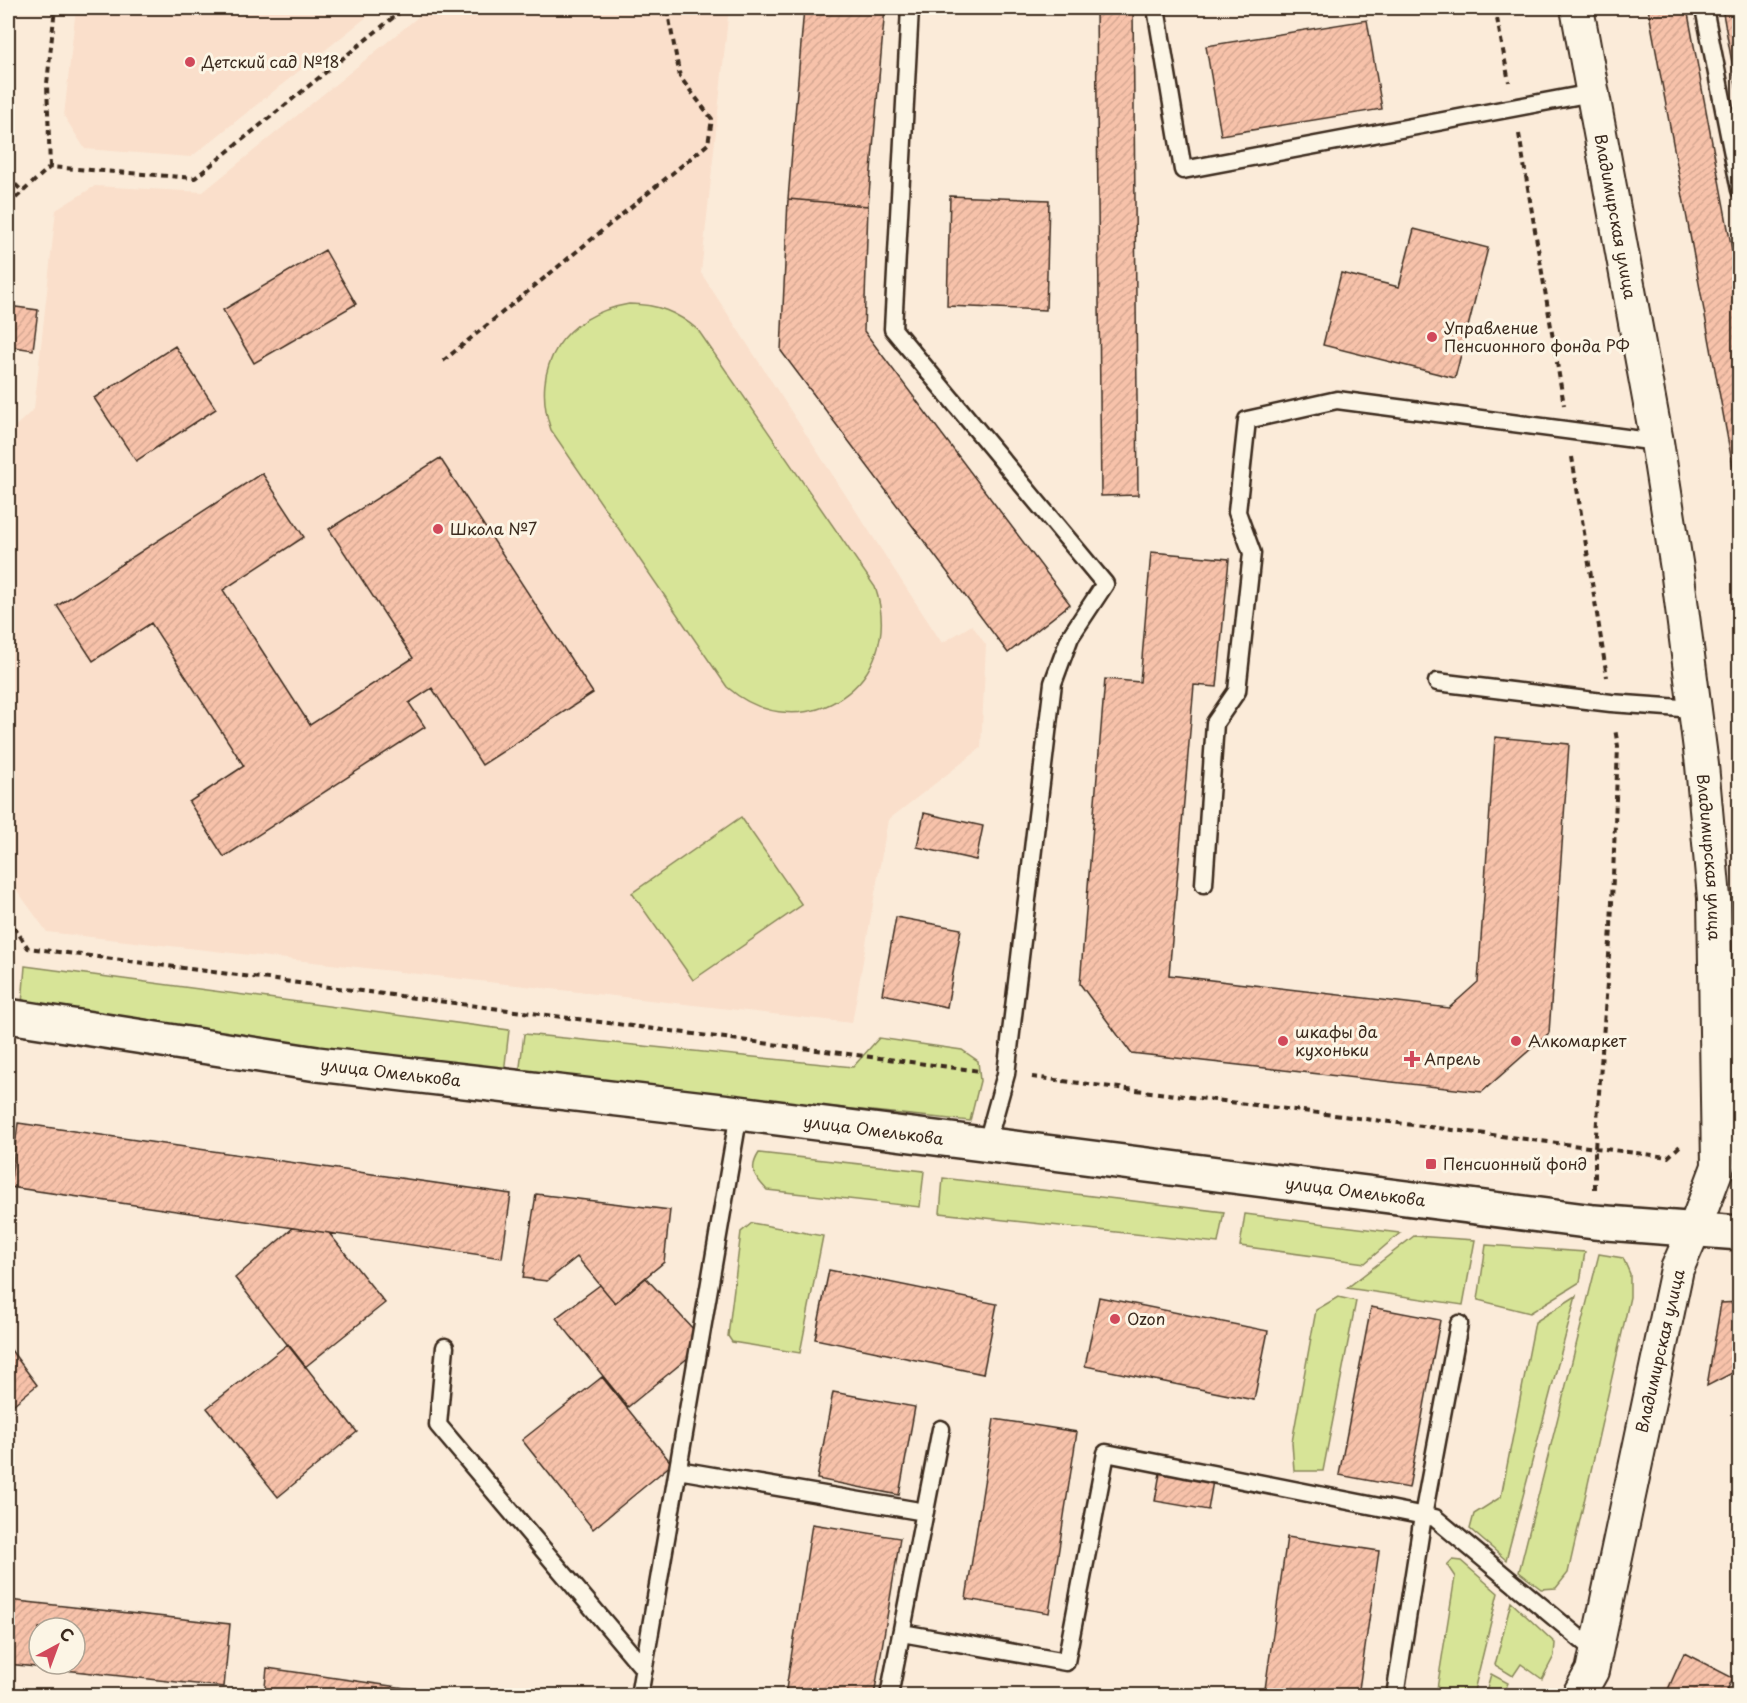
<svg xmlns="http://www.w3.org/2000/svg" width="1747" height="1703" font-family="'Playpen Sans',sans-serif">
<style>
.built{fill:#fadfcb}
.grass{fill:#d7e497;stroke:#89875a;stroke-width:1.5}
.building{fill:url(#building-hatch);stroke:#3b2a1e;stroke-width:1.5;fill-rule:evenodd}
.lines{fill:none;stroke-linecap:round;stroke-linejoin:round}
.service-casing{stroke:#3b2a1e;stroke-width:21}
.minor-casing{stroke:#3b2a1e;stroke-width:36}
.tertiary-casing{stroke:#3b2a1e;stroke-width:38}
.path{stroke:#3b2a1e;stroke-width:4;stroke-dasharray:6 4.5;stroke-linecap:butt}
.service{stroke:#fcf5e5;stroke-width:16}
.minor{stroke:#fcf5e5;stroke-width:32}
.tertiary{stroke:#fcf5e5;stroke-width:33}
.poi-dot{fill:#d1495b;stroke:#fcf5e5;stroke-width:2}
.labels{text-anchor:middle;stroke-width:6;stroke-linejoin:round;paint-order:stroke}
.poi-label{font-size:16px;fill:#3b2a1e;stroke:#fcf5e5;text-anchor:start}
.street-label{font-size:16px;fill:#3b2a1e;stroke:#fcf5e5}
</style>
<defs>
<pattern id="building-hatch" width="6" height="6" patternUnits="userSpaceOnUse" patternTransform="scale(1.5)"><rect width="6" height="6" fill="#f7c2aa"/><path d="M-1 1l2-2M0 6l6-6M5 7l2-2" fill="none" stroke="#d5a792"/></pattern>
</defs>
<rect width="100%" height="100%" fill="#fbebd9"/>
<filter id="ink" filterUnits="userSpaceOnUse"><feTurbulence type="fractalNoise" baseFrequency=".0167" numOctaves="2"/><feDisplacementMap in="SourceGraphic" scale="12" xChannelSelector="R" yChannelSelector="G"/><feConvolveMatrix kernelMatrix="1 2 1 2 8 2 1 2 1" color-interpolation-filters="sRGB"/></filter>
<g filter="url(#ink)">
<path class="built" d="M76,8H378L191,157L85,149L64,116Z
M429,8H729L701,273L942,643L972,625L986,645L981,748L888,820L852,1023L47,932L8,878V433L34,409L56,210L95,186L203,192Z
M1675,1671L1739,1689V1695L1660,1696Z"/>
<path class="grass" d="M629,304C657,304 677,312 698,330L875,587C908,682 803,753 727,687L551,430C529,366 564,315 629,304Z
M741,817L802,905L693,980L632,893Z
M8,966L15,967L10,1001H8Z
M25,966L509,1030L504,1073L22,1004Z
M524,1034L853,1067L879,1038L962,1050L978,1061L980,1081L970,1121L519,1075Z
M759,1153L924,1171L920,1207L767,1190C755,1177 748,1170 759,1153Z
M943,1178L1224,1212L1218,1243L940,1213Z
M1245,1214L1400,1233L1365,1263L1240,1246Z
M752,1223L823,1236L800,1353L732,1342L728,1336L741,1232Z
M1414,1236L1475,1240L1463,1305L1347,1288Z
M1486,1245L1585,1252L1580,1282L1530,1313L1478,1300Z
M1599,1254L1623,1258L1630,1274V1297L1568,1573L1556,1588L1541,1589L1519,1572Z
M1576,1296L1506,1560L1470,1529L1474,1514L1501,1497L1535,1322Z
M1338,1297L1356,1301L1323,1471H1294L1292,1442L1316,1310Z
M1452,1560L1461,1561L1498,1593L1473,1695H1436L1455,1577L1447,1565Z
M1511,1602L1555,1643L1554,1656L1542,1679L1521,1664L1513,1676L1495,1665Z
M1491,1674L1508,1683L1504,1692L1509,1695H1485Z"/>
<path class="building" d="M804,8H885L868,206L788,199Z
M1096,8H1133L1138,495L1101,496Z
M1361,8H1385L1362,12Z
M1648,8H1687L1740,293V505Z
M1722,8H1740V106Z
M1367,20L1382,109L1221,135L1206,46Z
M950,196L1049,200L1046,310L947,306Z
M788,199L868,206L864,331L1070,604L1008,653L781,351Z
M1414,229L1488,248L1455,378L1323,345L1341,273L1399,287Z
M325,250L356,304L254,363L223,310Z
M8,306L38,310L33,350L8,346Z
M175,346L216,409L136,461L94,398Z
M440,458L593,693L482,765L432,688L409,703L425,727L224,857L189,802L244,766L151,623L93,661L57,606L262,473L304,537L223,590L310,725L413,658L329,529Z
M1151,552L1229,559L1217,687L1194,685L1169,975L1449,1008L1478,982L1495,737L1569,744L1549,1033L1482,1092L1131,1053L1080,984L1105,679L1140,682Z
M924,813L983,826L976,860L917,847Z
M896,917L961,929L947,1007L882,994Z
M18,1123L511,1194L502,1258L10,1187Z
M536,1194L670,1210L664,1262L615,1303L577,1257L547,1281L523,1278Z
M293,1228L329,1233L385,1303L305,1367L235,1278Z
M829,1270L997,1304L983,1374L815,1339Z
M646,1278L706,1343L628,1407L556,1318L600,1285L615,1303Z
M1099,1297L1268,1331L1254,1400L1085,1366Z
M1740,1302V1369L1707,1386L1721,1303Z
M1371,1307L1440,1320L1409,1488L1339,1475Z
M288,1344L357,1432L278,1497L207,1408Z
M8,1346L37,1385L8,1409Z
M602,1377L672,1464L593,1529L522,1440Z
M833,1392L915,1407L899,1495L817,1479Z
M994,1419L1077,1432L1049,1613L966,1599Z
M1160,1473L1213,1481L1208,1510L1155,1501Z
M812,1524L900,1538L874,1696H785Z
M1287,1537L1379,1551L1358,1696H1264Z
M8,1600L230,1624L224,1687L8,1664ZM39,1628H75V1664H39Z
M1684,1653L1733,1678L1724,1696H1669L1666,1694Z
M267,1668L460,1696H264Z"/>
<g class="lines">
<defs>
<path id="service" d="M910,8L893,329L1105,584L1070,637L1053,683L1006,1074L986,1146
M1156,8L1183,170L1592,93
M1704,8L1740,190
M1437,682L1611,703L1695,709
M1204,884L1215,723L1237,691L1252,553L1237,512L1247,420L1337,400L1657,442
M445,1347L438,1425L644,1669
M678,1470L925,1512
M902,1633L1066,1662L1106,1453L1435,1518L1596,1652
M639,1696L739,1113
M889,1696L941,1429
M1395,1696L1423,1516L1459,1324"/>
<g id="minor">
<path id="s1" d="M1577,8L1657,442L1677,569L1702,765L1714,898L1718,1166L1694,1230L1677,1269L1592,1671L1578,1696"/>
</g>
<g id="tertiary">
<path id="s2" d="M8,1016L317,1064L739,1113L1594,1222L1740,1233"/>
</g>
</defs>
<use href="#service" class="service-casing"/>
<use href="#minor" class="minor-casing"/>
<use href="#tertiary" class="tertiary-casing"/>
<path class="path" d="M1495,8L1509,82
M1519,134L1564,405
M50,167L47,84L55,8
M8,177L23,192
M8,205L50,167L195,178L405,8
M443,361L708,144L712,119L680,77L667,8
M1572,457L1607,677
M8,918L28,948L980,1071
M1032,1077L1668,1157L1683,1143
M1595,1189V1148L1611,928L1618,746L1615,729"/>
<use href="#service" class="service"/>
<use href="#minor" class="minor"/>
<use href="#tertiary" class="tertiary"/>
</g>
</g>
<g class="poi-dot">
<circle cx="190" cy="62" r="6"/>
<circle cx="1432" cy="337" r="6"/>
<circle cx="438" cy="529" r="6"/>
<circle cx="1283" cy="1041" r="6"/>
<circle cx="1516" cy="1041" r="6"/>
<path d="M1409 1050h6v6h6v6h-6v6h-6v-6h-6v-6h6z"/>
<rect x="1425" y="1158" width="12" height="12" rx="3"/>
<circle cx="1115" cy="1319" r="6"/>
</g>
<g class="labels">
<g class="poi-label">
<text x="202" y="68">Детский сад №18</text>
<text x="1444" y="334">Управление<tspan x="1444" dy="18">Пенсионного фонда РФ</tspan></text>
<text x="450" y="535">Школа №7</text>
<text x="1295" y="1038">шкафы да<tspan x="1295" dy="18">кухоньки</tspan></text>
<text x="1528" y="1047">Алкомаркет</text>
<text x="1424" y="1065">Апрель</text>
<text x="1443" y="1170">Пенсионный фонд</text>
<text x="1127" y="1325">Ozon</text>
</g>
<g class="street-label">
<text dy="6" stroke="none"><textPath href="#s1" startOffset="212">Владимирская улица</textPath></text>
<text dy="6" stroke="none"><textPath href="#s1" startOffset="860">Владимирская улица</textPath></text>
<text dy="6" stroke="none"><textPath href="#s2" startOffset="387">улица Омелькова</textPath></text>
<text dy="6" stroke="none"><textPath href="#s2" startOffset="873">улица Омелькова</textPath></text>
<text dy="6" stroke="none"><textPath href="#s2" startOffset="1359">улица Омелькова</textPath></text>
<text transform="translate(1660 1351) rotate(-77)" y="6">Владимирская улица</text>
</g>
</g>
<rect width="1747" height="1703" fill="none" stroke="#fcf5e5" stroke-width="30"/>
<rect x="15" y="15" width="1717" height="1673" fill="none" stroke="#3b2a1e" stroke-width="2" filter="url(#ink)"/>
<g transform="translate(57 1646) rotate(41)"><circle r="28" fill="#fcf5e5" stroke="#afa495" stroke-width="1.5"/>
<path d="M0-4.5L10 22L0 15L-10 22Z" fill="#d1495b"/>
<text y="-9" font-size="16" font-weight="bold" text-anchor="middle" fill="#3b2a1e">С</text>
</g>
</svg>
